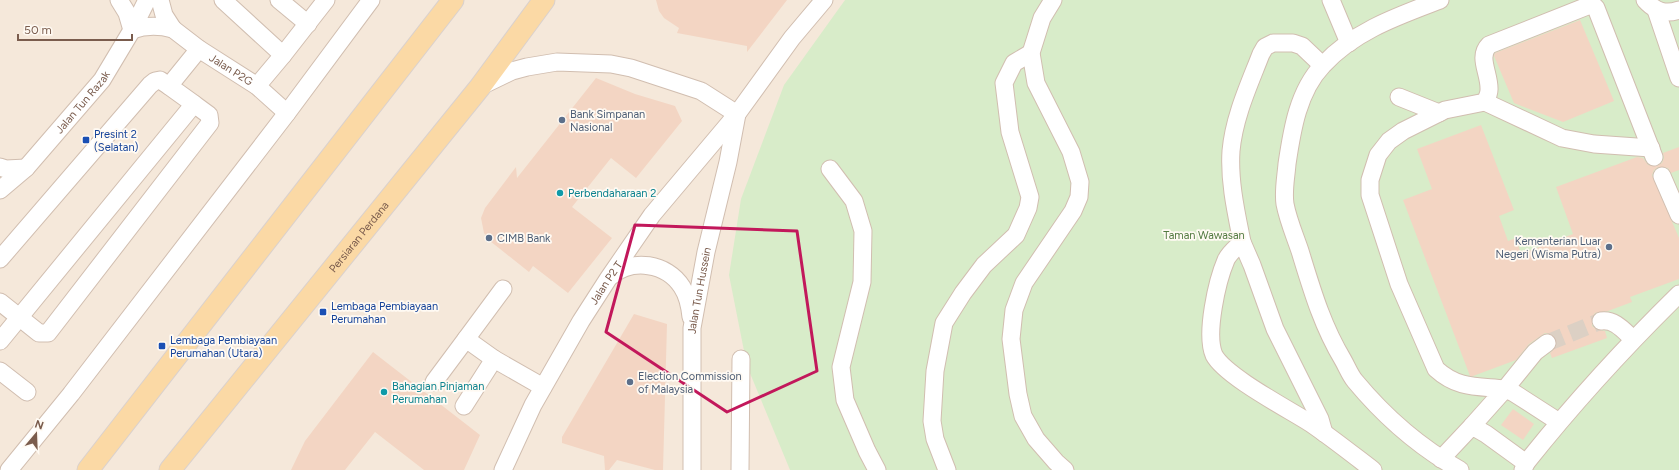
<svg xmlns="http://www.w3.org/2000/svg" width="1679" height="470" font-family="Figtree,sans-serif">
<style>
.residential{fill:#f5e8da}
.green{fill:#d8ecc9}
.building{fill:#f3d5c3}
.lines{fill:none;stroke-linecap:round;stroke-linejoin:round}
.minor-tunnel{stroke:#dcd0c4;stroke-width:17;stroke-dasharray:17 8;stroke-linecap:butt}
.minor-casing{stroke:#d1beb0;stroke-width:19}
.major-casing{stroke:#dad1cd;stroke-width:23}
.minor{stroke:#fff;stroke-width:17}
.major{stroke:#fbd9a5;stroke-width:21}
.marked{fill:none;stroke:#c2185b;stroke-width:3;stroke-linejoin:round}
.service-dot{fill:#5c6f8a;stroke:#fffaf3;stroke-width:1.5}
.transit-dot{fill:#1a4fb4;stroke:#fffaf3;stroke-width:1.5}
.culture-dot{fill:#0f9aa8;stroke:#fffaf3;stroke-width:1.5}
.labels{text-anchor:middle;stroke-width:3.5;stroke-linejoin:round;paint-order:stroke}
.street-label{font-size:11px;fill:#7a5c4d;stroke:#fffaf3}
.service-label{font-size:11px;fill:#4e5e75;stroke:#fffaf3;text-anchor:start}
.transit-label{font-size:11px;fill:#164399;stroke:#fffaf3;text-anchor:start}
.culture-label{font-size:11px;fill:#0d838f;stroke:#fffaf3;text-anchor:start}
.park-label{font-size:11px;fill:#537a41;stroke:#fffaf3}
</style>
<rect width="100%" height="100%" fill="#fdf6ec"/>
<path class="residential" d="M0,0H1679V470H0Z"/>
<path class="green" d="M845,0H1679V470H790L747,366L729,275L741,199L784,85Z"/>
<path class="building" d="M656,0H787L747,52V46L677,33L679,28L664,18L659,11Z
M1580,20L1614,101L1563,122L1514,103L1494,56L1495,53Z
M596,78L635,94L675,106L682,121L636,178L611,158L572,207L612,238L568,293L533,266L529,272L490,241L484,233L481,218L485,208L516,167L517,178Z
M1481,125L1514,210L1499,216L1508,241L1516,238L1521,254L1573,234L1556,187L1637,157L1643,158L1648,165L1657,166L1662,163L1664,158L1663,153L1679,147V170L1671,173L1668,168L1658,167L1654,170L1652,175L1679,238V279L1630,297L1632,302L1608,311L1595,313L1592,317V326L1597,330L1605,331L1607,338L1552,358L1550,353L1556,347L1557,341L1551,334L1545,333L1529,344L1516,360L1473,376H1470L1403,200L1432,189L1417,149Z
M634,314L667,324L663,470H655L617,460L609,470H605L604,456L562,443V437Z
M373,352L480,435L464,470H424L375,432L345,470H291L305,441Z
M1513,409L1534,424L1523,440L1501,425Z"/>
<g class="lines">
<path class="minor-tunnel" d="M1547,343L1601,321"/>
<defs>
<g id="minor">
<path d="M119,0L127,13L132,30C146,25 158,25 173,29L164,15L160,0"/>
<path d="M223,0L283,55"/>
<path d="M279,0L308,24"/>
<path d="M1053,0L1042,18L1031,53L1036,83L1071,152L1080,182L1079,197L1073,211L1024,283L1014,310L1011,339L1018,394L1023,416L1036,439L1056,462L1065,470"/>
<path d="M1331,0L1349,43"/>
<path d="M1440,0C1398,16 1354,31 1323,65C1298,91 1292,130 1287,164C1286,177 1283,191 1285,204C1288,220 1295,236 1300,251C1312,290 1322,325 1343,360C1347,367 1350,375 1355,381C1384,416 1421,448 1460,470"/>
<path d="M1645,0C1655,11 1665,15 1679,10"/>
<path d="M1656,10L1679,78"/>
<path id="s1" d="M173,29L199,49L257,86L287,113"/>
<path d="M1322,65L1302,46L1293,43H1273L1265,47L1261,54C1249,85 1234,117 1231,151C1229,181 1236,212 1242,242C1237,247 1229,253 1226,260C1217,281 1205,334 1214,355C1225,376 1288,409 1310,423C1332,438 1352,454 1373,470"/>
<path d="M257,86L283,55L326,0"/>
<path d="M481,86L512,71L527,67L557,62L611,64L631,68L701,91L737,114"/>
<path d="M1399,97L1439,113"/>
<path d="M1485,102L1562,138L1594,144L1651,148"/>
<path d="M0,167L6,169L26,168"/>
<path d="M830,169L854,201L863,231L862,282L841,367L845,400L867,451L877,470"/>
<path d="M1662,176L1679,215"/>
<path id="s2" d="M0,190L26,168L102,80L132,30L147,0"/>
<path d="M1242,242L1252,265L1275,329L1320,419L1324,433"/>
<path d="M0,259L150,85L155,81L160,80L169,86"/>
<path d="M611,276C632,258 667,263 682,287C688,296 690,307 691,317"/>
<path d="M0,302L39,333H48L210,123L209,115L194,104"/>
<path d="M1601,321C1615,319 1624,331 1633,339"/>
<path d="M466,339L503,289"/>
<path d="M0,341L194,104L169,86L199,49"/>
<path d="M1547,343L1535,352L1505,389L1514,393L1559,422"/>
<path d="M0,371L27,392"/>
<path d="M434,382L466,339L494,359"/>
<path d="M464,406L494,359L543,387"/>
<path d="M1472,426L1505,389C1477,386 1458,389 1436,369L1399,284L1370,195V180L1378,155L1389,141L1403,131L1445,110L1485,102C1487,98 1489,93 1489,90C1490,74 1477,57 1489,45L1590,5H1593L1596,8L1654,157"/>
<path d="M1441,459L1472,426L1486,434L1526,463L1523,470"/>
<path d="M1526,463C1573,404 1625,347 1679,294"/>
<path d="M9,470L71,394L287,113L371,0"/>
<path id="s3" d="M503,470L533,405L581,321L608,279L652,215L737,114L792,38L824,0"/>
<path id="s4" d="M692,470V328L706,252L728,162L737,114"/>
<path d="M740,470L741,359"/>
<path d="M947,470L935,439L932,421L935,371L944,323L963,293L984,265L1016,235L1028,208L1030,197L1010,132L1004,83L1014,63L1031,53"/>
</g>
<g id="major">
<path d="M88,470L453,0"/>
<path id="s5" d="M170,470L480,87L544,0"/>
</g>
</defs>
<use href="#minor" class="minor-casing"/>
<use href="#major" class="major-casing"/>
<use href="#minor" class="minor"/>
<use href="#major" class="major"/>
</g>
<path class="marked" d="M635,225L797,231L817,371L727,412L606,332Z"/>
<g class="service-dot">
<circle cx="562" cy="120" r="4"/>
<circle cx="489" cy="238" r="4"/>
<circle cx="1609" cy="247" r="4"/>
<circle cx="630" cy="382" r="4"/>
</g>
<g class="transit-dot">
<rect x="82" y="136" width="8" height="8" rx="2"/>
<rect x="319" y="308" width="8" height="8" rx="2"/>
<rect x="158" y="342" width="8" height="8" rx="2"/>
</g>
<g class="culture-dot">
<circle cx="560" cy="193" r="4"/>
<circle cx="384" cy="392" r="4"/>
</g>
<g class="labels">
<g class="street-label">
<text dy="4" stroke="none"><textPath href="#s1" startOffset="71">Jalan P2G</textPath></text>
<text dy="4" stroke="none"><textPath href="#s2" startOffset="121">Jalan Tun Razak</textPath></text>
<text dy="4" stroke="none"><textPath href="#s5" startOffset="300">Persiaran Perdana</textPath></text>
<text dy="4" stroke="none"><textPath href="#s3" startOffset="214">Jalan P2 T</textPath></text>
<text dy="4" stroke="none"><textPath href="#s4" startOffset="180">Jalan Tun Hussein</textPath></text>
</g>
<g class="service-label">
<text x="570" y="118">Bank Simpanan<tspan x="570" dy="13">Nasional</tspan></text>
<text x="497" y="242">CIMB Bank</text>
<text x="1601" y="245" text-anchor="end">Kementerian Luar<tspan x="1601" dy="13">Negeri (Wisma Putra)</tspan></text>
<text x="638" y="380">Election Commission<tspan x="638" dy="13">of Malaysia</tspan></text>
</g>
<g class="transit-label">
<text x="94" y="138">Presint 2<tspan x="94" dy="13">(Selatan)</tspan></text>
<text x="331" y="310">Lembaga Pembiayaan<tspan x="331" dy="13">Perumahan</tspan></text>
<text x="170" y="344">Lembaga Pembiayaan<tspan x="170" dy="13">Perumahan (Utara)</tspan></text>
</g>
<g class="culture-label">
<text x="568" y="197">Perbendaharaan 2</text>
<text x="392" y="390">Bahagian Pinjaman<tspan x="392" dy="13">Perumahan</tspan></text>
</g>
<g class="park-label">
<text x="1204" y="239">Taman Wawasan</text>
</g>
</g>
<g transform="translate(36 434) rotate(19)" stroke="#fffaf3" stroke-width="3" paint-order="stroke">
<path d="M0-3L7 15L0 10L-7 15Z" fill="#7a5c4d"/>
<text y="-6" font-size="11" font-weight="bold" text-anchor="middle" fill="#7a5c4d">N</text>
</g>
<path d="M18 34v6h114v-6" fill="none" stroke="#7a5c4d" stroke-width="2"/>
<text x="24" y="34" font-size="12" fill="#7a5c4d" stroke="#fffaf3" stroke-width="3" paint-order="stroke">50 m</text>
</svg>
